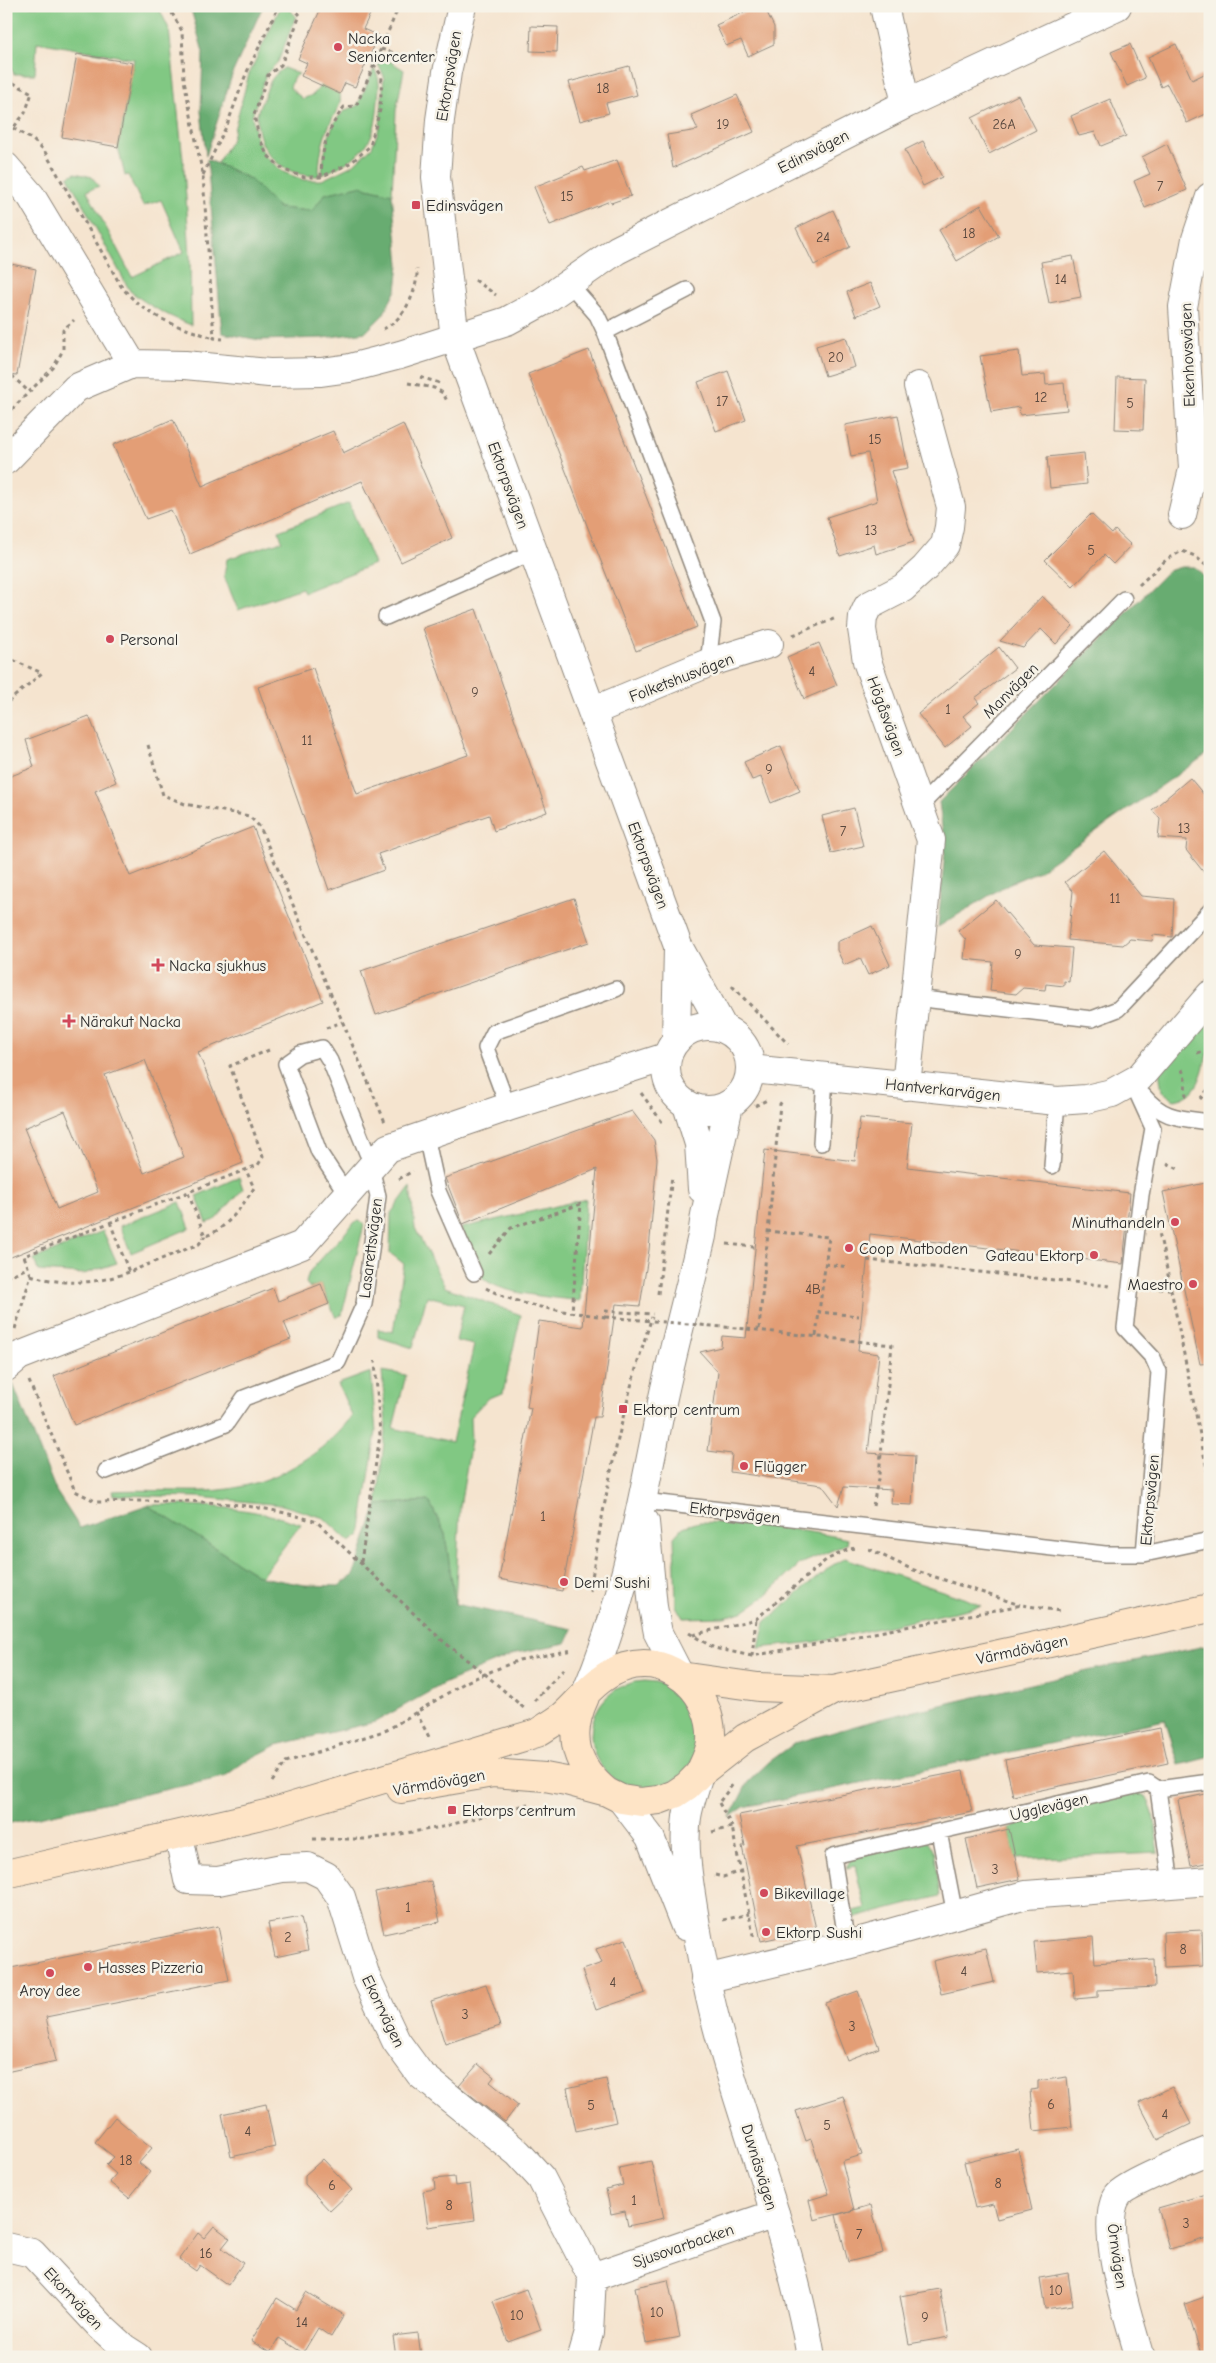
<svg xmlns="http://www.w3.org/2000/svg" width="1216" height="2363" font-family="'Comic Neue',sans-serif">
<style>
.green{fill:#81c883;stroke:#567a57}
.forest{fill:#68ac71;stroke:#4a6c4e}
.building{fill:#e39e76;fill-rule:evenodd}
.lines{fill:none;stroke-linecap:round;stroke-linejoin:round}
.service-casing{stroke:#90887d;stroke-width:18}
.minor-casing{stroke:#90887d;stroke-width:30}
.tertiary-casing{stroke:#90887d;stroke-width:30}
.secondary-casing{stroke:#90887d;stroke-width:30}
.path{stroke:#90887d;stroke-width:3;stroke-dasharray:4 4;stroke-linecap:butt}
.service{stroke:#fff;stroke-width:15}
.minor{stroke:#fff;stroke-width:28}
.tertiary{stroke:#fff;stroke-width:28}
.secondary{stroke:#fee4c6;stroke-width:28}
.path-bridge{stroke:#90887d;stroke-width:3;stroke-dasharray:4 4;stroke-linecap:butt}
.poi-dot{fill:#d1495b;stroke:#f7f3e8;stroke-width:2}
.labels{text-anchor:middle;stroke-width:5;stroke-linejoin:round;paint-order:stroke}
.number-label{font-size:14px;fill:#59483e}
.poi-label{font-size:16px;fill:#2b2b2b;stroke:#f7f3e8;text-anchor:start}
.street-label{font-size:16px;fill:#2b2b2b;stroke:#f7f3e8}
</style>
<rect width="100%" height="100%" fill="#f7f3e8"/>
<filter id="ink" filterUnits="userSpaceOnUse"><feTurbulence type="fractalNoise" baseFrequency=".02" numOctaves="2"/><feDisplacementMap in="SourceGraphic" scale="10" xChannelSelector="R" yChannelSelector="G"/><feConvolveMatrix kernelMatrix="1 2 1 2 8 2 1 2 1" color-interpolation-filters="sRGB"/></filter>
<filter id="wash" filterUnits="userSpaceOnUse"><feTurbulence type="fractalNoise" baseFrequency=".0096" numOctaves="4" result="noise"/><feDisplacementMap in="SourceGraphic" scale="20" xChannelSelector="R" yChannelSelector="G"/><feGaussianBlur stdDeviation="1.12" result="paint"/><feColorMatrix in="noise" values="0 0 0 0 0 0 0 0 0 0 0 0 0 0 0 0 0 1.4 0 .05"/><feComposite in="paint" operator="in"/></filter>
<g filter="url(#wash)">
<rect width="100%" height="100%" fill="#f5e4cf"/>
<path class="green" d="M6,6H158L169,29L184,169L190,255L191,325C168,316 149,306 130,291L68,177L75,173L92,177L99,186L87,191L132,277L184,252L161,200L143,206L128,175L125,176L118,147L134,59L37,42L35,74H14L6,60Z
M281,6H286L296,16L278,62L266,74L252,116L257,140L265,156L283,172L304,180H322L353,165L372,147L380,126L384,76L378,64L380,55L404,70L396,111L392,194L359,186L325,194L312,211L279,208L250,179L217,163L231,141L249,74Z
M284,68L299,74L293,78L290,88L303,99L314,94L321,85L340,94C342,108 334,113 329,126C322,141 319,159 319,176C284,177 257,154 257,117C257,110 262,102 265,95C269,82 272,76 284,68Z
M374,69C381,79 379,88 378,99C376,146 362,156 322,175C323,157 329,120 346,110C349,108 354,107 357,106Z
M349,503L374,564L304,592L302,588L238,610L224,576L227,559L282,541L279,531Z
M1210,1015V1054H1207C1202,1075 1198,1097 1174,1100L1162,1091L1159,1071Z
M239,1177L243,1189L215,1220L207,1223L196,1196Z
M410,1187L415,1228L445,1287L521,1315L503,1393L488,1398L470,1417L471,1441L460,1507L455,1605L445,1534L429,1501L377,1505L386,1424L382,1371L406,1375L393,1428L452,1442L474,1345L456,1341L464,1305L427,1296L413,1348L378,1337V1329L393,1332L404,1264L390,1253L391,1213Z
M586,1199L580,1301C555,1297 496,1295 480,1275C470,1262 467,1243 461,1228Z
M180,1202L190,1228L131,1253L120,1226Z
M360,1221L364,1225L342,1314L336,1318L321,1284L310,1288L306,1283L309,1272L355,1222Z
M103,1231L117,1263L84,1274L38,1271L34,1259Z
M371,1372L376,1432L360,1535L350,1542L324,1518L282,1505L198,1497L113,1495L112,1491C144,1489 176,1492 207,1491C264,1489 318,1461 352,1416L338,1384Z
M147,1505C199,1504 252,1507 301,1524L261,1577Z
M699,1522C749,1523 799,1529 848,1539L847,1544L800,1564L764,1597L742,1612L724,1617L683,1618L676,1606L674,1537L683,1527Z
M845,1558L969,1600L981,1606L815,1642L759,1648L765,1622L828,1568Z
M591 1735a54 54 0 1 1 108 0a54 54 0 1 1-108 0Z
M1135,1791L1147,1797L1153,1813L1159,1853L1015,1859L1009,1829L1015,1825Z
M926,1840L935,1853L940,1896L855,1918L853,1911L865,1908L855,1866L846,1868L852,1857Z"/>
<path class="forest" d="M190,6H263L233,72L206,156L201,111L203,52Z
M207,159L250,179L279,208L312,211L325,194L359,186L392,194L399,264L396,290L383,315L366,332L323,338L260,340L222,333Z
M1181,567H1195L1210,584V752L1039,871L1008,884L938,927L945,851L939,802L1168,571Z
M13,1384L56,1491L80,1528L147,1505L261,1577L305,1585L339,1586L354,1575L377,1505L429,1501L445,1534L455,1604L573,1629L566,1643L517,1653L445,1683L375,1722L277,1745L244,1762L224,1777L6,1824V1395Z
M1210,1645V1757L1179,1765L1165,1720L744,1807L730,1817L748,1782L769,1762L795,1743L880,1719L1105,1667Z"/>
<g id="blocks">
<path class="building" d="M322,6H374L363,29L379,36L355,87L345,83L340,94L301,76L307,63L298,59Z
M758,6H764L774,27V44L748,56L741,40L726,46L716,25Z
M531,26L558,27L557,52L530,51Z
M1130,44L1145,78L1127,86L1111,52Z
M1176,44L1192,80L1210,71V112L1187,123L1167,84L1161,87L1148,57Z
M77,54L133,63L118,147L62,137Z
M629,66L637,95L606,103L609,113L580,121L569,82Z
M737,95L754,132L673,168L667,135L698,130L691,115Z
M1018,95L1036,130L989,154L972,118Z
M1110,99L1126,136L1101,146L1095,132L1079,136L1071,116Z
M923,141L942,177L923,186L905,150Z
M1167,144L1187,190L1145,208L1134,181L1150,174L1142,157Z
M617,160L631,196L611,203L610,201L550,225L534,187L583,167L585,171Z
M981,205L999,236L957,261L939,230Z
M833,210L850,247L814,265L796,228Z
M1073,256L1081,297L1049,303L1041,262Z
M6,263L36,269L17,375L6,374Z
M870,283L880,306L856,316L847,292Z
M846,337L855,367L825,376L816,346Z
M589,350L697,627L636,651L528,374Z
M1019,351L1022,376L1045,374L1046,385L1064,383L1067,410L1020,415L1019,407L991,412L980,356Z
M728,371L746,420L716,431L698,382Z
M1117,377L1145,378L1143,430L1115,429Z
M898,415L908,468L891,471L914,542L876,554L874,545L840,556L827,517L877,501L868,453L851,456L845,425Z
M173,419L202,486L333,431L343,453L403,424L452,538L401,562L362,481L190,554L171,510L146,519L113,445Z
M1084,453L1087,484L1050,488L1047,457Z
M1091,514L1112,534L1115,530L1131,545L1113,564L1104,555L1073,587L1045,560Z
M1042,596L1073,626L1056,644L1041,629L1023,648L1000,641Z
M476,609L547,812L494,831L489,815L378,854L384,870L329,890L258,687L313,668L357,794L468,755L423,628Z
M819,643L837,685L804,699L787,657Z
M999,647L1015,668L975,698L979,703L963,716L972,726L945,748L918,714Z
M89,716L116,782L95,791L130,876L253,827L323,1001L198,1052L243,1163L6,1259V778L34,767L26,740ZM145,1060L184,1157L144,1173L105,1075ZM65,1111L98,1192L57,1209L24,1128Z
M781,746L800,791L771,803L761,777L752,780L744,762Z
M1190,778L1210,802V880L1186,850L1187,840L1158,838L1160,819L1152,810Z
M854,808L863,846L831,853L822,816Z
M1104,851L1141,896L1174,899L1172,937L1153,935L1152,941L1130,939L1123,945L1068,940L1073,891L1065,882Z
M574,898L589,942L376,1015L361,971Z
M996,900L1034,945L1072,948L1069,982L1064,981V986L1046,984L1045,990L1023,988L1016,994L990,991L993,962L964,959L966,940L958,931Z
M872,926L890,965L868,975L860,958L844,965L837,950V942Z
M632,1111L654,1140L657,1159L649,1250L640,1306L616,1304L600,1417H594L562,1591L499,1579L531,1408L527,1407L539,1321L583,1327L597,1169L463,1224L445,1178Z
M860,1118L912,1123L907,1167L1130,1193L1123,1264L870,1234L858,1351L879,1354L868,1453L915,1456L912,1505L891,1504L892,1490L844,1487L838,1506L822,1485L730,1472L732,1454L708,1451L718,1372L700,1352L721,1347L722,1336L746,1338L765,1150L855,1161Z
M1210,1182V1363L1200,1364L1163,1192Z
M321,1284L329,1304L284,1322L291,1339L74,1425L54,1376L273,1288L278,1301Z
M1160,1728L1168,1763L1013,1796L1005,1760Z
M963,1771L972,1812L797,1846L816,1929L761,1941L742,1846H745L739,1815Z
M1210,1793V1862L1191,1866L1178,1800Z
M1009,1829L1020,1879L977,1888L966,1839Z
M431,1881L440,1922L384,1934L375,1892Z
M301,1917L308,1950L275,1957L268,1923Z
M218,1926L229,1980L46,2017L56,2061L6,2072V1969Z
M1202,1930L1203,1966L1164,1968L1163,1932Z
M1093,1937L1095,1963L1154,1959L1155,1987L1098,1990V1997L1075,1999L1073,1970L1037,1973L1034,1942Z
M626,1939L645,1993L596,2010L582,1970L602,1963L596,1949Z
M986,1948L994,1982L941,1994L933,1961Z
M486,1984L500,2026L445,2044L431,2001Z
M858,1991L879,2048L847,2060L825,2003Z
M478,2064L494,2077L490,2082L518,2105L505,2122L459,2086Z
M1067,2077L1072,2127L1034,2131L1030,2090L1038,2089V2081Z
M606,2079L616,2122L576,2131L567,2088Z
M1172,2087L1191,2124L1158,2140L1139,2103Z
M843,2096L862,2155L842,2161L854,2210L814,2220L809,2200L829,2194L811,2139L806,2141L796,2111Z
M266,2104L275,2147L231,2157L222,2114Z
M115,2117L152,2148L139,2163L150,2172L129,2198L109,2182L116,2174L106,2165L114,2157L95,2142Z
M1018,2149L1032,2210L997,2219L993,2204L975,2208L964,2162Z
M323,2159L352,2190L330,2211L305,2184V2175Z
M651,2161L664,2218L628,2226L625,2211L611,2214L606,2189L623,2185L619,2168Z
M454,2177L455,2186L470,2184L475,2220L428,2227L423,2191L435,2189L434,2179Z
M1210,2193V2237L1170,2249L1158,2208Z
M871,2205L883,2253L848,2262L836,2215Z
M214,2226L230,2238L222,2248L243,2263L228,2285L200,2265L196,2271L179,2259L198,2233L204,2238Z
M1068,2273L1073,2305L1045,2309L1040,2278Z
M668,2280L680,2337L646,2343L635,2287Z
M526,2289L541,2330L508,2342L493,2301Z
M940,2289L949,2337L909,2344L900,2296Z
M306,2292L344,2315L331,2337L318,2328L303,2353L279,2338L270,2353L251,2341L277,2298L296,2310Z
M1210,2295V2357H1202L1185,2304Z
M418,2333L421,2357H396L393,2336Z"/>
</g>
</g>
<g filter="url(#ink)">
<use href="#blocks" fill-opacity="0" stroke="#90887d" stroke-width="1"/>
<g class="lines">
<defs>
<path id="service" d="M569,283L597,315L605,332L713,622L708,663
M605,332L687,290
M386,617L533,552
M920,806L1124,599
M915,998L1092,1019L1118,1009L1124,1003L1210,911
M1143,1095C1163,1119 1180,1118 1210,1122
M508,1107L486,1048L494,1032L616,989
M426,1136L438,1191L474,1273
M821,1143L825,1076
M1052,1166L1057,1101
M346,1193L319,1152L286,1064L300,1054L322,1048L330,1061L367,1153L385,1149
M106,1471L226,1424L244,1398L338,1362L364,1304L378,1196L371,1168
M643,1501L1105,1554H1144L1159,1372L1153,1358L1125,1328L1141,1195L1153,1128L1132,1082
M1144,1554L1210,1540
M939,1832L955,1915
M1171,1884L1158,1789L1210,1782
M847,1945L833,1856L1149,1783L1158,1789"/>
<path id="minor" d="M884,6L906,104
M6,167L31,196L132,364L185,365L269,373L321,372L350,368L400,355L507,321L542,302L617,250L906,104L1117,6
M6,460L76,388L132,364
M1182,515L1193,469L1183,307L1196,239L1210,197
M593,711L708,663L769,644
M751,1069L1057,1101L1086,1099L1112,1093L1139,1078L1210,995
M906,1086L931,840L867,661L862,629L863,617L868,606L903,588L925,568L945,545L949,527L951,507L918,386
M6,1367L19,1356L302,1245L388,1148L508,1107L666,1057
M179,1836L188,1880L218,1881L282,1868L308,1867L326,1876L341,1897L366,1977L396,2041L420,2074L518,2153L541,2178L592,2277L589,2333L582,2357
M705,1979L847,1945L1026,1895L1210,1881
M6,2247L32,2253L101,2327L124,2348L138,2357
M592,2277L775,2214
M1141,2357L1139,2355C1130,2322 1097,2224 1118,2195C1126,2184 1194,2157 1210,2150"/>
<path id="tertiary" d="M462,6L447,72L440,120L436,177L455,338L678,946L723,1028
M666 1068a42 42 0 1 1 84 0a42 42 0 1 1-84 0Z
M676,1039L678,948
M687,1105L699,1144L702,1189
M645,1522L653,1607L658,1633L680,1676
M585,1695C625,1602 642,1501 662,1402C674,1346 689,1291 702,1236L705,1215L729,1105
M699,1774C695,1788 689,1803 687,1817C682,1850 691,1893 696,1926C702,1960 708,1993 717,2026C746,2137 792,2243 811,2357
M621,1799L650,1837L685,1926"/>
<path id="secondary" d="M680,1676L758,1687L834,1690L1210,1608
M585,1697C567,1735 574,1765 607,1792
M401,1789L493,1773L545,1777L566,1781L607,1792L621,1799L641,1802L659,1800L675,1794L687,1786L699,1774L745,1738L834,1690
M6,1874L270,1813L537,1733C546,1727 555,1722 563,1716C583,1698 598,1675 625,1667C672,1652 714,1696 711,1741C710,1753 704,1763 699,1774"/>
</defs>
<use href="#service" class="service-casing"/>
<use href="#minor" class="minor-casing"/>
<use href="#tertiary" class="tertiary-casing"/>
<use href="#secondary" class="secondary-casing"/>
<path class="path" d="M168,6L182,31L184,80L203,176L214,338L223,339
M292,6L300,15L281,65L268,75L254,115L259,137L267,155L284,170L304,177H321L352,162L370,146L380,110L382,76L374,65L399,6
M381,49L423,62
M6,79L32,93L25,113L14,127
M6,124L33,140L45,152L121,286C147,318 176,326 214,338
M203,175L227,125L246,74L279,6
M321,177C322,147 326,132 344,107L356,106L374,65
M475,280L496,295
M383,329C404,320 418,291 417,269
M6,370L29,392
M420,377L443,384
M408,383L434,388L443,393L448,403
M6,415L53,368L63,350V330L74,320
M1139,585L1167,559L1182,551L1195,556L1210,569
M793,635L836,618
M6,657L42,673L9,701L6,708
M148,745L163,795L185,804L249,816L260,827L385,1122
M732,986L788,1044
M326,1028L342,1022
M1197,1053L1210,1049
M1182,1069L1185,1079L1186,1100
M641,1093L662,1122
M1200,1099L1210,1087
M755,1106L769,1099
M1167,1163L1180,1170
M399,1179L413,1171
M188,1193L205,1236C226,1230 242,1206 254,1188L246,1170
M110,1222L129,1272L199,1244L205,1236
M767,1231L829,1237L819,1312L859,1316
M727,1244L754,1247
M489,1254L511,1228L581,1204L572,1312
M867,1260L1110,1286
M825,1264L848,1267
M31,1275C63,1286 98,1284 129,1272
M6,1277L28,1268
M486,1288C522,1308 565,1311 605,1317L606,1311L653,1314
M1151,1289H1171L1159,1232
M1171,1289L1210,1485
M658,1294L672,1176
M6,1326L10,1332
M15,1329L31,1275L24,1256L258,1165L263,1157L230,1066L269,1050
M747,1329L892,1345L879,1474L873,1506
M759,1329L780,1104L783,1100
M816,1336L819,1312
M29,1381L75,1491L97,1502C171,1500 245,1498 317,1522L444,1642L485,1674L525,1709
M869,1549L911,1569L1020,1605
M361,1562L380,1435L375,1361
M590,1591C604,1498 622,1406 652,1317
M689,1633L714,1648L752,1656L1022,1605L1060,1611
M693,1635L756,1619L826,1560L849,1549L858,1548
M752,1656L756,1619
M534,1701L566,1667
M416,1712L429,1737
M272,1782L286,1762L387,1730L466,1682L485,1674L519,1660L573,1650
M720,1801L733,1784
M719,1803L732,1827
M712,1832L732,1827L754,1940
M313,1839H370L442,1827L528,1804
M715,1875L723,1877L741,1871
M723,1920L749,1914"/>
<use href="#service" class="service"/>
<use href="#minor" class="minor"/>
<use href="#tertiary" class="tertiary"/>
<use href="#secondary" class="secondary"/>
<path class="path-bridge" d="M605,1317L747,1329"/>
</g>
</g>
<g class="poi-dot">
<circle cx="338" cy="47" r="5"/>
<rect x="411" y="200" width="10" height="10" rx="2.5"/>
<circle cx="110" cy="639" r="5"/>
<path d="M155.5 957.5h5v5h5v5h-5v5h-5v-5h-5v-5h5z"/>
<path d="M66.5 1013.5h5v5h5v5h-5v5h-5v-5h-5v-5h5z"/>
<circle cx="1175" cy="1222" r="5"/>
<circle cx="849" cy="1248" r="5"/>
<circle cx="1094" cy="1255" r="5"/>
<circle cx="1193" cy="1284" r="5"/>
<rect x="618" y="1404" width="10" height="10" rx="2.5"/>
<circle cx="744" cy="1466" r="5"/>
<circle cx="564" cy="1582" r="5"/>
<rect x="447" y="1805" width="10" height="10" rx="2.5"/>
<circle cx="764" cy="1893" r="5"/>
<circle cx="766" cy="1932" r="5"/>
<circle cx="88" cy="1967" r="5"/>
<circle cx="50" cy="1973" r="5"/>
</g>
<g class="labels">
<g class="number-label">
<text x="603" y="93">18</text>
<text x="723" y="129">19</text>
<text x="1004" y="129">26A</text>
<text x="1160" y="191">7</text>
<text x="567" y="201">15</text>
<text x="969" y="238">18</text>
<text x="823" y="242">24</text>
<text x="1061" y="284">14</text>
<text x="836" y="362">20</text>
<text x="1041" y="402">12</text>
<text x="722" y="406">17</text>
<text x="1130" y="408">5</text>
<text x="875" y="444">15</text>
<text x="871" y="535">13</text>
<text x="1091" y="555">5</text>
<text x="812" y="676">4</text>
<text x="475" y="697">9</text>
<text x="948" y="714">1</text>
<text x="307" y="745">11</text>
<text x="769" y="774">9</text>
<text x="1184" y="833">13</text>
<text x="843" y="836">7</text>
<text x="1115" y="903">11</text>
<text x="1018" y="959">9</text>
<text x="813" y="1294">4B</text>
<text x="543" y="1521">1</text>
<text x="995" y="1874">3</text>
<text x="408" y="1912">1</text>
<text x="288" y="1942">2</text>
<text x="1183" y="1954">8</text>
<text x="964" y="1976">4</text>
<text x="613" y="1987">4</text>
<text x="465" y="2019">3</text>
<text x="852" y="2031">3</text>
<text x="1051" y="2109">6</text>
<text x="591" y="2110">5</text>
<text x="1165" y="2119">4</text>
<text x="827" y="2130">5</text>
<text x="248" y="2136">4</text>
<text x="126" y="2165">18</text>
<text x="998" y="2188">8</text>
<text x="332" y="2190">6</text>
<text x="634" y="2205">1</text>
<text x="449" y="2210">8</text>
<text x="1186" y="2228">3</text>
<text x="859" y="2239">7</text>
<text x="206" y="2258">16</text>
<text x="1056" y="2295">10</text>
<text x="657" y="2317">10</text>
<text x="517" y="2320">10</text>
<text x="925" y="2322">9</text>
<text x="302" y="2327">14</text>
</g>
<g class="poi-label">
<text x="348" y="44">Nacka<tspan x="348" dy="18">Seniorcenter</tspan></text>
<text x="426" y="211">Edinsvägen</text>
<text x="120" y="645">Personal</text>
<text x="169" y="971">Nacka sjukhus</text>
<text x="80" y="1027">Närakut Nacka</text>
<text x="1165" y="1228" text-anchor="end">Minuthandeln</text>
<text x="859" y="1254">Coop Matboden</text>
<text x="1084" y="1261" text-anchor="end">Gateau Ektorp</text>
<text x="1183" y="1290" text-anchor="end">Maestro</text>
<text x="633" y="1415">Ektorp centrum</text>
<text x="754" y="1472">Flügger</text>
<text x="574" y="1588">Demi Sushi</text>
<text x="462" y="1816">Ektorps centrum</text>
<text x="774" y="1899">Bikevillage</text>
<text x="776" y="1938">Ektorp Sushi</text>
<text x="98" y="1973">Hasses Pizzeria</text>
<text x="50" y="1996" text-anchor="middle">Aroy dee</text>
</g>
<g class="street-label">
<text transform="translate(448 76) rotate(-81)" y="6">Ektorpsvägen</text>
<text transform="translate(813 151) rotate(-27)" y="6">Edinsvägen</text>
<text transform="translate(1187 355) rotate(-92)" y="6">Ekenhovsvägen</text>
<text transform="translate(509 485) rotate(70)" y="6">Ektorpsvägen</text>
<text transform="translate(681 677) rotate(-21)" y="6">Folketshusvägen</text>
<text transform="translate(1010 690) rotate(-45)" y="6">Manvägen</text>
<text transform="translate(887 716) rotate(70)" y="6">Högåsvägen</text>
<text transform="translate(649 865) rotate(70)" y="6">Ektorpsvägen</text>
<text transform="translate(943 1089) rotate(6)" y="6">Hantverkarvägen</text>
<text transform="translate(370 1248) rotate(-83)" y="6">Lasarettsvägen</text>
<text transform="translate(1149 1500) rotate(-85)" y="6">Ektorpsvägen</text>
<text transform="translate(735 1512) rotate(7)" y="6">Ektorpsvägen</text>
<text transform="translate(1022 1649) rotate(-12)" y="6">Värmdövägen</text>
<text transform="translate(439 1782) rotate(-10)" y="6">Värmdövägen</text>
<text transform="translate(1049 1806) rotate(-13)" y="6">Ugglevägen</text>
<text transform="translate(384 2011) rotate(64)" y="6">Ekorrvägen</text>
<text transform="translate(760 2167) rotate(73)" y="6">Duvnäsvägen</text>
<text transform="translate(683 2245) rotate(-19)" y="6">Sjusovarbacken</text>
<text transform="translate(1118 2256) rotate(82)" y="6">Örnvägen</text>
<text transform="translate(74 2298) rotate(47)" y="6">Ekorrvägen</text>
</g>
</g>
<rect width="1216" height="2363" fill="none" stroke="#f7f3e8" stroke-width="25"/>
</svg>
